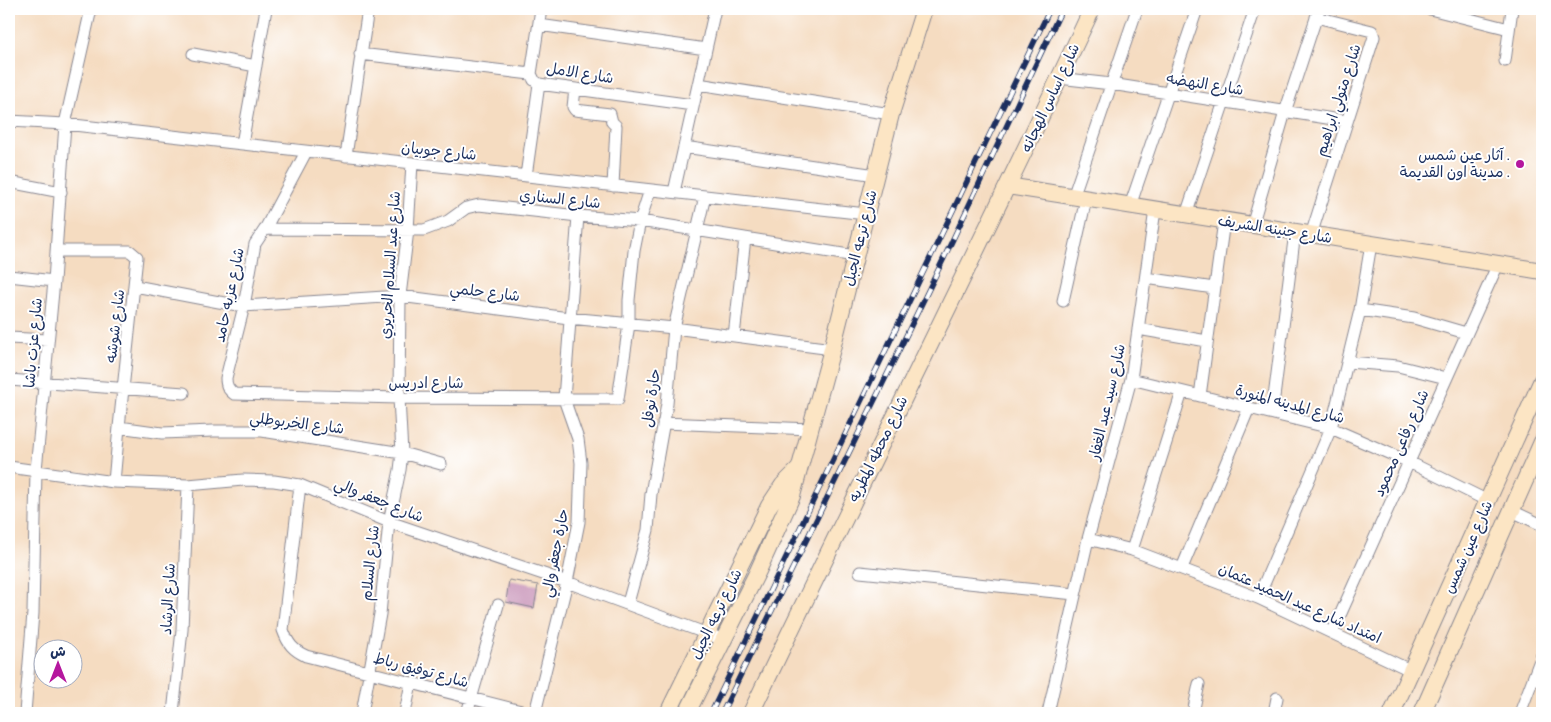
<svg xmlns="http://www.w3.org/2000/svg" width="1551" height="722" font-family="Pangolin,'Playpen Sans Arabic',sans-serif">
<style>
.building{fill:#ca98bb}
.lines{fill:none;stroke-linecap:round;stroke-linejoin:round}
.street-casing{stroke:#888690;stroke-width:13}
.secondary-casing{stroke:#888690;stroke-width:18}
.street{stroke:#fff;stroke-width:11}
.secondary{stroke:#fce5c4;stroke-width:16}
.rail-casing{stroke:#1b2f5e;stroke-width:5.5}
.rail{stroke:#fff;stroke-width:4;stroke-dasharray:11;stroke-linecap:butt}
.poi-dot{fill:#b5179e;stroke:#fff;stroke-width:2}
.labels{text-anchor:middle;stroke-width:4;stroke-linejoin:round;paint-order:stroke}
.street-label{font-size:15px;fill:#1b2f5e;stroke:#fff}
.poi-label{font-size:15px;fill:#1b2f5e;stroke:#fff;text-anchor:end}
</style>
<rect width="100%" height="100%" fill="#fff"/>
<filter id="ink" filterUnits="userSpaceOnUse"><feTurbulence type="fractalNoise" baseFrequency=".02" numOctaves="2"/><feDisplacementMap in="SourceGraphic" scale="10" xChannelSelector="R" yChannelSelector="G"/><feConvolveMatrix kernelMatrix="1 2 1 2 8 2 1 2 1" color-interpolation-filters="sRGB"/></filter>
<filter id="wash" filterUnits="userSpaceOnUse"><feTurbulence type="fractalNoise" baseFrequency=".0096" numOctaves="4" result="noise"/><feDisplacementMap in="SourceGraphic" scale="20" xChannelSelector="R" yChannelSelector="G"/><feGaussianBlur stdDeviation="1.12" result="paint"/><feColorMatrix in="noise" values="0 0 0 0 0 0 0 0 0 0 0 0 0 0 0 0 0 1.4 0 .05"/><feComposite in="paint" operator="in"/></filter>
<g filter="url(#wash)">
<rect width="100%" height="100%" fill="#f5dcc1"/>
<g id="blocks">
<path class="building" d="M509,580L538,585L534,608L506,602Z"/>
</g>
</g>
<g filter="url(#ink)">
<use href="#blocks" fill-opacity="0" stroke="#888690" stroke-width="1"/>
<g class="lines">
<defs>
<path id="street" d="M541,9L531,74L534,80L539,84L693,105
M1430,9L1509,29
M539,25L706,49
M193,54L256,66
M360,54L531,74
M1505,61L1512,9
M1059,78L1111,84L1346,121
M698,84L891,114
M575,89L573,107L575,110L610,114L612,122L616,126L613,186
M9,121L65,124L866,214
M242,144L266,9
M684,147L876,175
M306,152L265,229L255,244L244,306L226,378C226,386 228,389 234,394L399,398L618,399L629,324V300L634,251L640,221L650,190
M346,156L368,9
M526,176L539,84
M9,182L61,192
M674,192L715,9
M1073,197L1137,9
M1130,206L1197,9
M1186,215L1255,9
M1252,226L1285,112L1319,9
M265,229L424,230L448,221L466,208L479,205L578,216L640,221L855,256
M1311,235L1374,37L1372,31L1316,17
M56,251H130L137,257L119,427L114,482
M9,276L54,281
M1146,278L1214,288
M135,286L219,302L244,306L400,296L569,318L674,328L832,349
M1063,301L1086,199
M1360,310L1414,318L1466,333
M1138,329L1207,341
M734,336L745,238
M9,338L48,340
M1348,362L1398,366L1446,378
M1131,379L1331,428L1409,462L1488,501
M9,380L184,393
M1200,396L1224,221
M1272,413L1295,232
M663,423L811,429
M119,427L162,433L213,431H262L402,453L441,464
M9,467L114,482L188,485L243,480L274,481L300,485L389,522L567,582L724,640
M300,485L283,630C288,644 293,650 306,656L529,713
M1512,511L1542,525
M1088,539L1132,550L1258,598L1412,671
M1132,550L1182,392
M1182,568L1249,408
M860,572L1075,594
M1258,598L1331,428L1360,310L1371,244
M628,603L648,530L651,494L667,404L674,328L705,196
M1332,633L1498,264
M25,713L33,613L36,470L54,281L65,124L91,9
M173,713L182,630L188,485
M362,713L380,614L389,522L400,470L402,453L399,398L400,296L408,230L412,163
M405,713L411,683
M467,713L498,605
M535,713L567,582L579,522L581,463L578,439L564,399L578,216
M1048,713L1088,539L1131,379L1155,210
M1193,713L1199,684
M1274,713L1277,698
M1520,713L1542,655"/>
<path id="secondary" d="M1008,186L1542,271
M668,713L769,506L783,485L799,469
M687,713L758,571L792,496L832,349L891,114L924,9
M751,713C863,478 981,245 1092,9
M1392,713L1542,380
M1422,713L1542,442"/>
</defs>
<use href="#street" class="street-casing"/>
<use href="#secondary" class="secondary-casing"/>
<use href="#street" class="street"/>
<use href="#secondary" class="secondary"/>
<defs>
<path id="rail" d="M711,713L1050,9
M722,713L944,258L1062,9"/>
</defs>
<use href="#rail" class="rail-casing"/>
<use href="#rail" class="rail"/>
</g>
</g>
<circle class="poi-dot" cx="1520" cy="164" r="5"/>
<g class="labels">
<g class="street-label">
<text transform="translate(580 73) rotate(9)" y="5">شارع الامل</text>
<text transform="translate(1205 84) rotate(9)" y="5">شارع النهضه</text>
<text transform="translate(1050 98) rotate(-65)" y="5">شارع اساس الهجانه</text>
<text transform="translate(1338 100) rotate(-72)" y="5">شارع متولي ابراهيم</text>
<text transform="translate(439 151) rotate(6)" y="5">شارع جوبيان</text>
<text transform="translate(560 199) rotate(6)" y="5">شارع السناري</text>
<text transform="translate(1275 229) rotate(9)" y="5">شارع جنينه الشريف</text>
<text transform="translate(860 238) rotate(-76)" y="5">شارع ترعه الجبل</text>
<text transform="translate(390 265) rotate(-86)" y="5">شارع عبد السلام الحريري</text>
<text transform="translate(485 292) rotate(7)" y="5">شارع حلمي</text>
<text transform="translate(229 295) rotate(-78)" y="5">شارع عزبه حامد</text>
<text transform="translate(115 326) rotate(-83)" y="5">شارع شوشه</text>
<text transform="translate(33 343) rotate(-85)" y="5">شارع عزت باشا</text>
<text x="426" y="388">شارع ادريس</text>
<text transform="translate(651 398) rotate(-82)" y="5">حارة نوفل</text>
<text transform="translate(1107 402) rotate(-77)" y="5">شارع سيد عبد الغفار</text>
<text transform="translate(1290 404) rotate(15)" y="5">شارع المدينه المنورة</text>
<text transform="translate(297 423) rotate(7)" y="5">شارع الخربوطلي</text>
<text transform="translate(1401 443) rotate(-66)" y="5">شارع رفاعى محمود</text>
<text transform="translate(878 449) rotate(-64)" y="5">شارع محطه المطريه</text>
<text transform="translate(379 500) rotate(22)" y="5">شارع جعفر والي</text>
<text transform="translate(1468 547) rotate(-66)" y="5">شارع عين شمس</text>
<text transform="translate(555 553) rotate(-79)" y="5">حارة جعفر والي</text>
<text transform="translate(370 563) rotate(-84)" y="5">شارع السلام</text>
<text transform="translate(168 599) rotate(-87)" y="5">شارع الرشاد</text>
<text transform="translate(1300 603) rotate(24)" y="5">امتداد شارع عبد الحميد عثمان</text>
<text transform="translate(716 614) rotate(-64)" y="5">شارع ترعه الجبل</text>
<text transform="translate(421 670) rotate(15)" y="5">شارع توفيق رباط</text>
</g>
<g class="poi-label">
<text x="1510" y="160">آثار عين شمس .<tspan x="1510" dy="17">مدينة اون القديمة .</tspan></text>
</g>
</g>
<rect width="1551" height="722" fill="none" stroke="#fff" stroke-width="30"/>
<g transform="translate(58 664)"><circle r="24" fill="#ffffff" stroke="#a4acbf"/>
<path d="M0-4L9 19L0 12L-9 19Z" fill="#b5179e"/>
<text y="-8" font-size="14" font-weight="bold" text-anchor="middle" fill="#1b2f5e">ش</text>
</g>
</svg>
